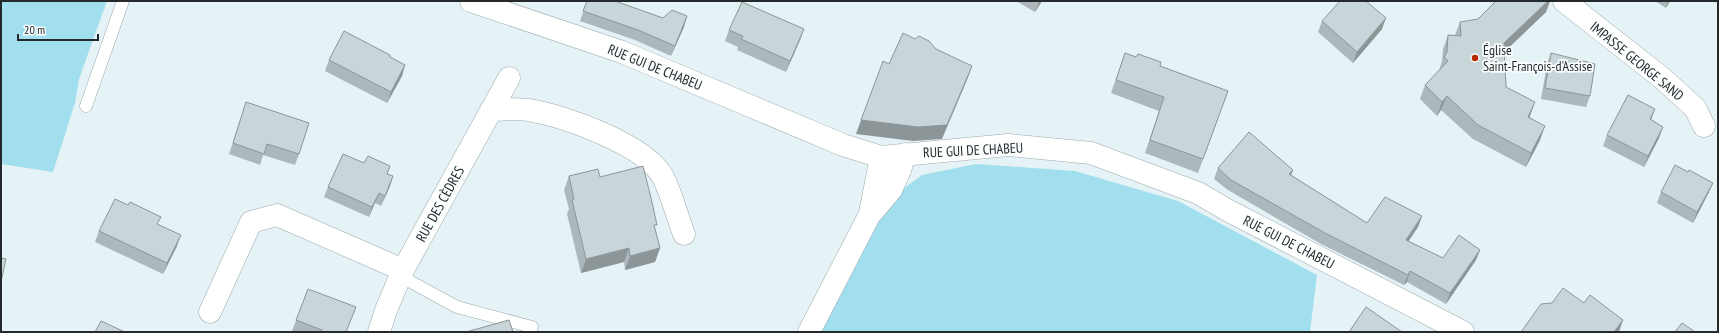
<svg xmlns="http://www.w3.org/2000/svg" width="1719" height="333" font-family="'PT Sans Narrow',sans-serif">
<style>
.green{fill:#a2dfee}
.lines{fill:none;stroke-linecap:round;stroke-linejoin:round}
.service-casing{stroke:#9daaad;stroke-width:13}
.minor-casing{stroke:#9daaad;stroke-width:23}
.service{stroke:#fff;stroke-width:12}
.minor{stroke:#fff;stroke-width:22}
.wall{fill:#acb8bb}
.shaded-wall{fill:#8c9698}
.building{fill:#c8d6d9;stroke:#8c9698}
.poi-dot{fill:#b62b01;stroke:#fbfefe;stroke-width:1.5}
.labels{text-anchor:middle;stroke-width:3.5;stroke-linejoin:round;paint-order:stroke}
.poi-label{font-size:14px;fill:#24292b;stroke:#fbfefe;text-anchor:start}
.street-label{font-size:14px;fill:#24292b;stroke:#fbfefe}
</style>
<rect width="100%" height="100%" fill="#e5f3f6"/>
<path class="green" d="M1,1H107L79,79L75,103L53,172L1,164Z
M976,164L1075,171L1178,201L1317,275L1310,332H821L891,198L922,175Z"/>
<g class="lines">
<defs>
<path id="service" d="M86,106L123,1
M400,276L457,307L532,327"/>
<path id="minor" d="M471,1L622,52L843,145L881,157L1008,145L1091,153L1198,193L1229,211L1463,332
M1564,1L1662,78L1695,108L1704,126
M491,110C503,110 517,108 528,110C563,115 646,145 663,177C672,195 677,216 684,234
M870,213L881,157
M210,312L251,222L277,215L403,270
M379,332L386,310L403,270L509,78
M809,332L869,216L891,190L900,170L905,154"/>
</defs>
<use href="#service" class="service-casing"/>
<use href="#minor" class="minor-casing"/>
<use href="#service" class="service"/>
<use href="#minor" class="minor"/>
</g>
<path class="wall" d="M587,1L663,18L684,27L671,56L635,40L580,21Z
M1016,1H1042L1035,12Z
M1496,1H1550L1546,12L1504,52L1506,87L1530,118L1540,140L1526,167L1473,139L1441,110L1437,116L1420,99L1425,85L1439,71L1442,61L1443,49L1448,35H1455L1460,22L1478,19Z
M1655,1H1670L1666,8Z
M1322,21L1382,29L1353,63L1318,32Z
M804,29L800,40L786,72L737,50L738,47L725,41L729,30Z
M1125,53L1228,91L1198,173L1145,153L1159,111L1111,93Z
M1551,53L1590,96L1586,107L1541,99L1547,64Z
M390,57L405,65L402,76L387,103L325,71L329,60Z
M246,102L299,154L295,165L263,155L260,165L229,154Z
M1651,120L1659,138L1644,167L1603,146L1607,135Z
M1218,168L1293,170L1291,175L1367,223L1422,216L1418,227L1408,241L1443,258L1480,250L1476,260L1446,304L1407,282L1404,285L1321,244L1228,190L1214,179Z
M1688,172L1713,183L1708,194L1693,223L1657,203L1661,192Z
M387,174L393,176L390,186L381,206L375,203L369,217L324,197L328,187Z
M569,176L600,177L655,229L660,248L655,262L625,270L624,262L581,273L567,214L569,209L564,190Z
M158,224L177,246L163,274L95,242L99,231Z
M308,289L346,332H296L292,331Z"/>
<path class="shaded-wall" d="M1040,1H1042L1035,12L1039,2Z
M1548,1H1550L1546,12L1499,57L1504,43Z
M1668,1H1670L1666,8Z
M687,16L684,27L671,56Z
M1386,18L1382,29L1353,63L1357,52Z
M804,29L800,40L786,72L790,61Z
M405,65L402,76L387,103L391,92Z
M972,66L967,80L942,139L913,141L856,134L861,120Z
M1447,96L1441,110L1437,116L1442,102Z
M1535,102L1530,116L1523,131L1528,117Z
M1655,109L1651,120L1650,119Z
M1545,126L1540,140L1526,167L1531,153Z
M1663,127L1659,138L1644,167L1648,156Z
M1293,170L1289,180V174Z
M393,176L390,186L381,206Z
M1713,183L1708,194L1693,223L1697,212Z
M379,193L375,203L369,217L372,207Z
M1422,216L1418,227L1402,251L1406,240Z
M181,235L177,246L163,274L167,263Z
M629,248L624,262L581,273L586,259Z
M660,248L655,262L625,270L630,256Z
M1480,250L1476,260L1446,304L1450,293Z
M1410,271L1407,282L1404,285L1408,275Z
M1623,320L1619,332H1614Z"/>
<path class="building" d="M587,1H615L663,18L672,10L687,16L675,46L638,30L583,11Z
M1340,1H1366L1386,18L1357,52L1322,21Z
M1496,1H1548L1504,43L1506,87L1535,102L1528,117L1545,126L1531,153L1478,125L1447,96L1442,102L1425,85L1448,61L1444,57L1447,52L1448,35L1461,36L1460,22L1478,19Z
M742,2L804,29L790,61L741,39L743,36L729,30Z
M344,31L390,55V57L405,65L391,92L329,60Z
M903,33L915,39L919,36L929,41L936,49L972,66L947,125L918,127L861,120L883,61L889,64Z
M1125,53L1136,57L1138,54L1161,62L1160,66L1228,91L1203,159L1150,140L1164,97L1116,80Z
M1551,53L1595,64L1590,96L1545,88Z
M1628,95L1655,109L1650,119L1663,127L1648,156L1607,135Z
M246,102L309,123L299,154L267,144L264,154L233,143Z
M1249,132L1293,170L1289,174L1367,223L1385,197L1422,216L1406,240L1443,258L1459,235L1480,250L1450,293L1410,271L1408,275L1325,233L1231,180L1218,168Z
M343,154L364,163L368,156L390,166L387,174L393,176L385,196L379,193L372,207L328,187Z
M1675,165L1688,172L1689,170L1713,183L1697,212L1661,192Z
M643,166L651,198L657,225H654L660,248L630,256L629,248L586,259L572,200L574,199L569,176L598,169L600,177Z
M115,199L128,205L130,202L161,217L157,224L181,235L167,263L99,231Z
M1,258L6,259L1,282Z
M1563,288L1584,303L1590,295L1623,320L1614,332H1521L1541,304L1552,303Z
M308,289L356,307L346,332H321L322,330L296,320Z
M1366,307L1402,332H1349Z
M509,320L513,332H466Z
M101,321L125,332H95Z
M1682,323L1695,332H1675Z"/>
<circle class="poi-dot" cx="1475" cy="58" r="4"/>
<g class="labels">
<g class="poi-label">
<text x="1483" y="55">Église<tspan x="1483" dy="16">Saint-François-d'Assise</tspan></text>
</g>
<g class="street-label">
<text transform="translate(1637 61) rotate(39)" y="5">IMPASSE GEORGE SAND</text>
<text transform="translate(655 67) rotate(22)" y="5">RUE GUI DE CHABEU</text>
<text transform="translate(973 150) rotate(-3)" y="5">RUE GUI DE CHABEU</text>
<text transform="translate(440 204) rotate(-61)" y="5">RUE DES CÈDRES</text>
<text transform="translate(1289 242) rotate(27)" y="5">RUE GUI DE CHABEU</text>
</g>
</g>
<rect width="1719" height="333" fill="none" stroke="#24292b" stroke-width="4"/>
<path d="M18 34v6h80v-6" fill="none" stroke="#24292b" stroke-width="2"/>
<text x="24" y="34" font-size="12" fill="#24292b" stroke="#fbfefe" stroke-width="3" paint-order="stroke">20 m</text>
</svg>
